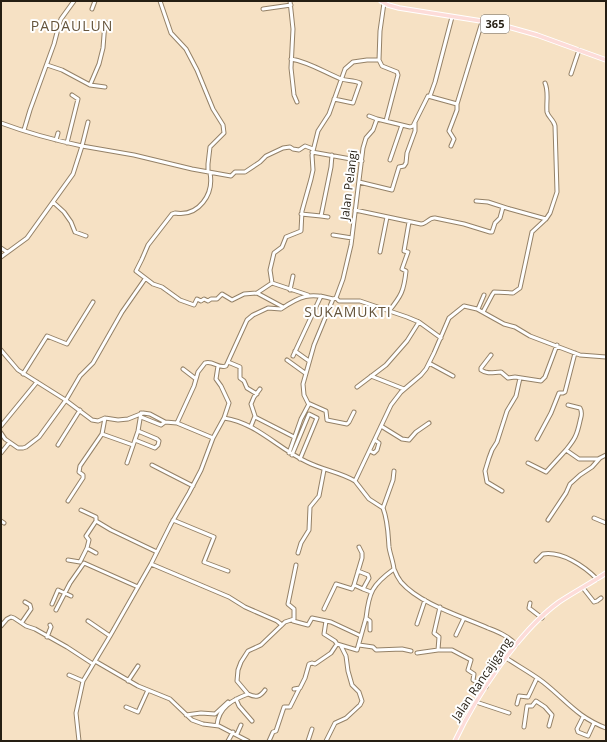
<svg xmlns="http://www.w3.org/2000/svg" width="607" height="742" font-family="'Open Sans',sans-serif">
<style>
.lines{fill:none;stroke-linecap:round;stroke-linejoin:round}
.minor-casing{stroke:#948167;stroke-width:5}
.major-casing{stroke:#fff;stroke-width:5.5}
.minor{stroke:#fff;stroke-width:3}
.major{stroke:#fddcd9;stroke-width:3.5}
.labels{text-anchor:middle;stroke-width:4;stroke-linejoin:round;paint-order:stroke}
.shield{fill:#fff;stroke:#66625a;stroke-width:1}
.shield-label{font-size:11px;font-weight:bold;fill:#251e13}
.street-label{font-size:12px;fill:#251e13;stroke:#fff}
.quarter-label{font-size:14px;letter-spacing:1px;fill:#65543b;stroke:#fff}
</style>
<rect width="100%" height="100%" fill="#f6e1c4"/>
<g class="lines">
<defs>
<path id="minor" d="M160,1L171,33L186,49L197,70L213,109L223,125L224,133L210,147L208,164V172
M290,1L293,29L291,68L294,95L297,102
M92,9L95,1
M263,9L291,5
M291,59C309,62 324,72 341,79C347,81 354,80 360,83L353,103L334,99
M379,60L382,66L397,72L398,75L386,121
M47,65L62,70L90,85L105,87
M571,74L579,50
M90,85L99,64L103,48L105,22
M430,96L435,82L452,17
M369,116L377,119
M1,123C28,133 54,140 82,146
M24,130L30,110L54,44L59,25L61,19L74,1
M56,140L58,133
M67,143L78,99L72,95
M82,146L134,155L192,169L231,176L235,172H245L260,162L266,156L283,148L290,147L293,149L299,150L305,146L313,149
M451,146L454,139L449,131L457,110V104
M312,152L362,161
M390,160L402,125
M210,173C214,194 199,217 175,213L172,214L148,245L142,259L136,271L153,284L162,287L180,300L194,305L197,299L201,301L204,299L208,301L211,299H217L222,294L232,300L244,294L257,293L272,283L270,270L274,253L282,247L286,237L301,231L302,211L311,179L313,170L312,155L318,131L329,114L345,69L353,62L367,60H379L380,31L384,3
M359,182L392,190L399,167L404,166L406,163L407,153L415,131V123
M476,201L488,202L510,209L546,219
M53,202L64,212L71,222L75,232L86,236
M355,210L421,224C427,224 429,217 435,218L464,224L490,232H492L495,223L500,218L503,207
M301,214L321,216L331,167L332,155
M321,216L328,217
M333,235L352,238
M1,248L7,252
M380,252L387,217
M1,257L27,238L73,174L82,146L88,122
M272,283L308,295
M290,290L293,276
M257,293L283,307
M336,298L343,279L351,245L363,148L366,138L373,130L377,119L410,127L413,126L428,96L457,104L482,22
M333,299L314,345L303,384L304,395L308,403L326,411L327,420L347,424L349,422L354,412
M478,309L484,295
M389,311C401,296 404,291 406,271L402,269L408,252L404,251L409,222
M483,312L492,295L494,292L513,293L520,288L532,232L546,219L550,213L557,192L555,126C554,120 548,117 547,112C546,102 549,92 545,83
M1,350L18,370L64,399L92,420L98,421L105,418L118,420L128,419L143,413L150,414L165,422L177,423L213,438L224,418C257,423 277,448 307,462C323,470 340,472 355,481L391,405L401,392L421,375L426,369L434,353L449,318L464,306L477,309L504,324L515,327L530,336L580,355L606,357
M295,351L309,361
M491,355L481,368V370C488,375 494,372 501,372L508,378L515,377L541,381L545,377L557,345
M293,356L321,296
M287,360L305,373
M228,362L240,367V378L244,381L247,388L257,394
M429,363L453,376
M218,366L216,379L221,386L229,403L224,418
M183,369L196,379
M23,374L47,336L67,344L93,302
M371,376L404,389
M357,387L386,365L407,341L419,322
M568,405L580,408C583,413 581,416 580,421C577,435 575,439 566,450L579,459H598L606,455
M141,417L161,425L165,422
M255,417L294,437
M177,423L194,386L198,372L205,363C213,360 218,369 226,366L247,320L253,315L268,308L281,309C300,296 310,292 333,299L336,298L339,301H360L407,317L419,322L441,338
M1,426L37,382
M251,426L255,416L251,404L254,397L260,389
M381,426L402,439L409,440L416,432L429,423
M1,433L5,439L18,448H23L26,447L39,437L66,400L80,376L93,363L122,312L145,279
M102,434L133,445
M537,439L551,413L559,393H563L565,392L575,353
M135,440L155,448L158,445L159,441L157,439L138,431
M58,445L80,410
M370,451L374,453L377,450L379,443L375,440
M1,453L9,443
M289,453L301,419L309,404
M292,455L309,414L317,418L300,459
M127,463L138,431L141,413
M528,463L546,472L566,450
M152,465L193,486
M355,481L369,499L383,508C388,521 388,533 389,547C390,554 393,561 394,569C372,585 369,592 366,618L370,621V630
M502,491L487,482L485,471L489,458L492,450L497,442L507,411L516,396L520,378
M68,501L83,478V475L79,472L80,466L102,434L105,418
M383,508L393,480L394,471
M81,510L96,517V521
M594,518L606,523
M173,520L214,537L204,562L228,571
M548,520L566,493L570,484L580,475L592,467L600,458
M1,521L4,523
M359,547L362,553V558L354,585L363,589
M87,548L89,540L86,536L96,521L111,530L157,552
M298,553L301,543L309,530L310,507L319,496L324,470
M68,560L80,562
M536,561L543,554C562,551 584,566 597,579
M80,562L87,548L96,553
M151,564L229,597L245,607L277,621L282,625
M394,569C396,574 398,578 401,582C420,604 461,616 488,628C498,632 509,636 516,645
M358,571L368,575L369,578L363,589L371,592
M583,588L594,602L597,601L601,598
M530,603L529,608L542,618
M52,604L58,590L71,596
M440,607L434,633L439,637L438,650H452L471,660L468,670L474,674L473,680L486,687
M324,609L336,584L352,589L354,585
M56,610L70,583L84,563L138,587
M88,621L110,636
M293,621L308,625L312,618L331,622L361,636
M326,621L324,634L335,641L337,644L357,650L366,618
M22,622L31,609L30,605L25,602
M417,624L425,600
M1,626L7,619L11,617L14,618L26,626L35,629L67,647L93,664
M456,635L464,618
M47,637L51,627L50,625
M359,645L373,647L376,650L402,649L411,651
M417,653L438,650
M506,658C518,666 531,673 543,682C566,700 577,717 606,728
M95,661L138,686L170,699L192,720L203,724L219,726L248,741
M69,675L83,681
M128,681L138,666
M294,689L300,688L305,678L309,664L312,663L315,664L331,653L337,644
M248,694L237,681L238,670L241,662L248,651L261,645L285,622L294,619V609L288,604L296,565
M236,699L239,706L252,721
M476,702L509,713
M517,704L519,696L528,697L537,678
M126,707L138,712L148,690
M186,715L201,713L215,714L228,702
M583,717L577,729L578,732L588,736L594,723
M217,725C219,707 232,700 248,694C256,698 260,697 265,690
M524,727L527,706H532L536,701L545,707L552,715L549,726
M237,734L241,725
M79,741L76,713L83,681L110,636L151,564L171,524L189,493L201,470L213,438
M228,741L233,732
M269,741L273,732L276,731L284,707H290L299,689
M308,741L312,729
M326,741L335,723L346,718L360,705L362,701L359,692L352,685L348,671L346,656L341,646"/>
<path id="major" d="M381,1L388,5L399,8L494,23L537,35L606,60
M455,741C476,696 519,631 559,602C574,592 591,583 606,573"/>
</defs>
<use href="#minor" class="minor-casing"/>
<use href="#major" class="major-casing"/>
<use href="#minor" class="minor"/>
<use href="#major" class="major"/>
</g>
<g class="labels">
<rect class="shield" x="481" y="15" width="28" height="18" rx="3"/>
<g class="shield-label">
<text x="495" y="28">365</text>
</g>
<g class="street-label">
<text transform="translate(349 185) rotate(-83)" y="4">Jalan Pelangi</text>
<text transform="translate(482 679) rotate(-56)" y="4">Jalan Rancajigang</text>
</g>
<g class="quarter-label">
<text x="72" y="31">PADAULUN</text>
<text x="348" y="317">SUKAMUKTI</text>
</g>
</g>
<rect width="607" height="742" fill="none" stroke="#251e13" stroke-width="4"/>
</svg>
